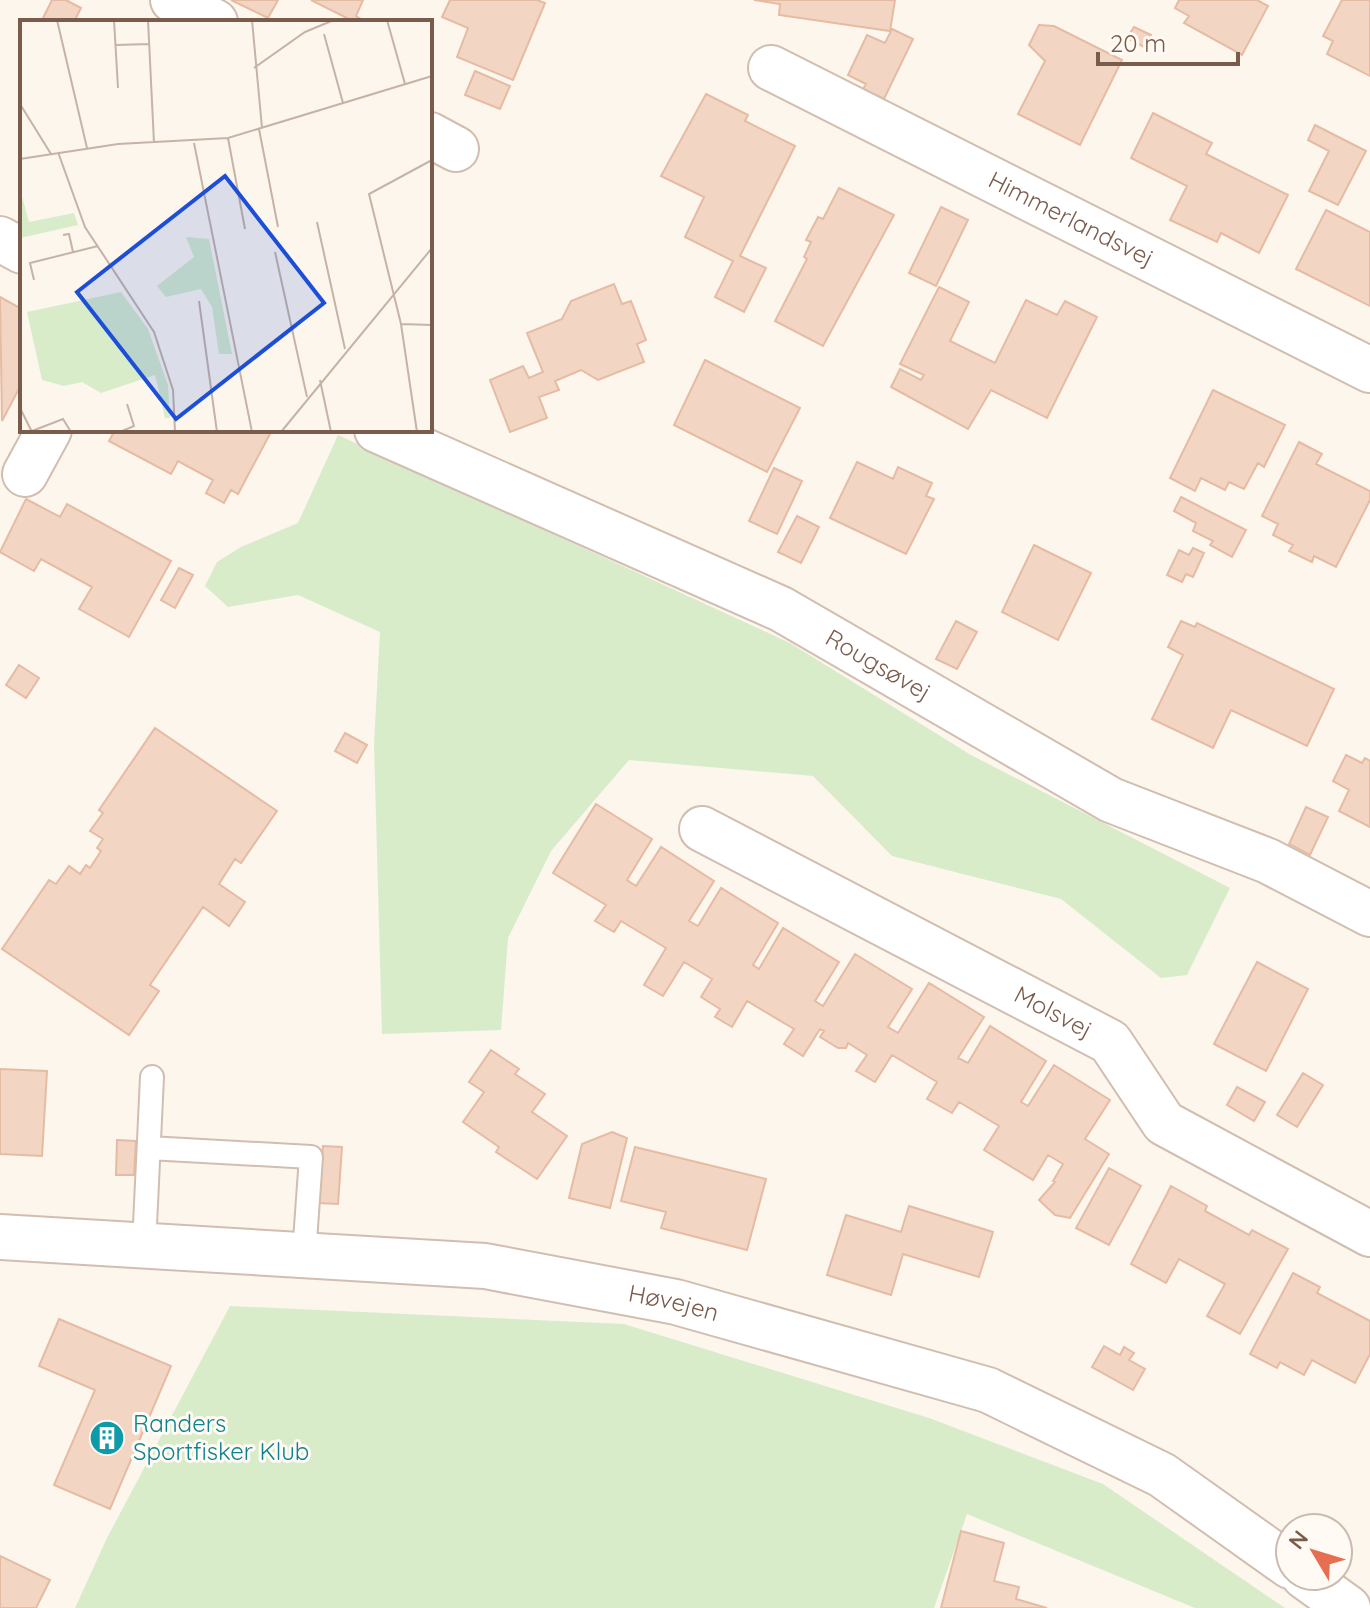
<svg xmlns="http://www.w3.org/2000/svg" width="1370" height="1608" font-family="Quicksand,sans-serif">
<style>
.green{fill:#d8ecc9}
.building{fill:#f3d5c3;stroke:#e6bba3;stroke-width:2}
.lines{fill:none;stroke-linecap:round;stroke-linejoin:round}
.lane-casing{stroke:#d1beb0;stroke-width:26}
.street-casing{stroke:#d1beb0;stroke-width:48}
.lane{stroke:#fff;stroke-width:22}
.street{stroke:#fff;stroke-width:44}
.labels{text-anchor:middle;stroke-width:6;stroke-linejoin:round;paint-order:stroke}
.street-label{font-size:24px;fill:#7a5c4d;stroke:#fffaf3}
.culture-label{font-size:24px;fill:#0d838f;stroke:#fffaf3;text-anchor:start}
.inset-road{fill:none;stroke:#c5b3a7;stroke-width:2}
.view{fill:#1d4ed8;fill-opacity:0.15;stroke:#1d4ed8;stroke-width:4}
.inset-edge{fill:none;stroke:#7a5c4d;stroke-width:4}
</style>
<rect width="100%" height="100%" fill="#fdf6ec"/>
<path class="green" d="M338,435L790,643L971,755L1230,888L1187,975L1161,978L1061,899L892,856L813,776L629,760L551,851L508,938L501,1030L382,1034L374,744L380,632L298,595L228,607L205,586L217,562L241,547L298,523Z
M230,1306L624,1324L929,1418L1103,1484L1285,1608H1195L967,1514L934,1608H75L107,1538Z"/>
<path class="building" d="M52,0H66L81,8L74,22H41Z
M231,0H278L268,18Z
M311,0H363L356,16L364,21L348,22L349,19Z
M450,0H537L545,3L513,80L457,57L468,28L442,17Z
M754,0H895L890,31L779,15L780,4Z
M1179,0H1257L1268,6L1242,55L1184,23L1189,16L1175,8Z
M1342,0H1370V76L1327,54L1333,41L1323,36Z
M1039,25L1054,26L1122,60L1080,145L1018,114L1045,61L1029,45Z
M1134,27L1151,35L1144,47L1127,38Z
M892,29L913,39L884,99L863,89L866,84L848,75L867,35L885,43Z
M475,71L510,86L500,109L465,95Z
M706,94L748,115L745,121L795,146L740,256L766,268L744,312L715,297L733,261L685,237L704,197L661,176Z
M1153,113L1212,143L1206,154L1288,195L1259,253L1221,233L1217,242L1170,220L1187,186L1131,158Z
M1315,125L1366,151L1338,205L1309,191L1329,151L1308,140Z
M839,188L894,215L823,346L775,321L807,259L804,257L811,242L806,240L818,217L823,219Z
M941,207L968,220L936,286L909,273Z
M1326,210L1370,232V306L1296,269Z
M614,284L622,304L631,301L646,340L637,344L644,362L598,380L581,370L555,381L559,390L539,397L547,418L510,432L490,380L523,366L529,378L543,372L527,333L562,319L571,301Z
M939,287L969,302L950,341L995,363L1026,300L1057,315L1065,301L1097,317L1047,418L991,390L968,429L891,387L900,369L921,380L924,375L900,364Z
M0,297L22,309V383L2,421Z
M705,360L800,408L767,472L674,425Z
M1213,390L1285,425L1264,467L1258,463L1244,489L1229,482L1225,490L1201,478L1195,491L1170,478Z
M115,430H268L271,432L238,494L231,490L224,503L206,493L213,480L178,461L171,474L109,441Z
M1299,442L1322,454L1316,464L1370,491V500L1336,567L1314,556L1312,562L1289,551L1293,545L1273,535L1278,524L1262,516Z
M857,462L893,479L898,467L932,483L926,496L934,499L906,554L830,518Z
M774,468L802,481L777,534L749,521Z
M1181,497L1246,530L1232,557L1210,545L1213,541L1193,531L1196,523L1174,511Z
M26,499L60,517L67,504L171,561L129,637L79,609L92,587L41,559L34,571L0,552Z
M797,516L819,527L801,563L778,552Z
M1034,545L1091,573L1058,640L1002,612Z
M1193,548L1204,553L1193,577L1186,574L1182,582L1167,575L1179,550L1189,555Z
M179,568L193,575L175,608L161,600Z
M956,621L977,632L957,669L936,659Z
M1181,621L1195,627L1197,623L1334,689L1307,746L1231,710L1213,748L1152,719L1183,655L1168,647Z
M19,665L39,678L26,698L6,685Z
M155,728L277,811L241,863L235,859L219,884L245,902L229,926L203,907L150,985L159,991L129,1035L2,949L49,880L56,884L69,866L80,874L86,865L90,868L101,851L97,848L103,839L90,831L103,813L99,810Z
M345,733L367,745L357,763L335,751Z
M1346,755L1362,763L1365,758L1370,761V827L1339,811L1349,790L1333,781Z
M596,804L652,839L627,880L636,886L661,847L714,881L689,921L698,926L721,888L778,923L753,965L759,969L783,928L839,962L815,1001L823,1006L855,954L912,989L888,1027L898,1033L929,983L984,1017L958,1058L968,1063L990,1026L1046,1061L1021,1102L1028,1106L1054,1065L1110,1100L1085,1139L1109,1154L1070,1218L1055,1215L1039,1200L1055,1182L1053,1181L1063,1164L1048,1155L1033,1180L984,1150L999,1126L959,1102L952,1113L927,1099L937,1082L892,1055L875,1082L856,1071L867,1055L848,1043L846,1048H838L820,1037L824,1031L820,1029L803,1056L784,1044L794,1029L747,1001L732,1027L715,1017L720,1009L701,997L712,979L684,962L663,996L644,985L666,948L621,921L614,932L595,921L606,905L553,873Z
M1306,807L1328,817L1310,855L1289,844Z
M1257,962L1308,989L1266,1071L1214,1044Z
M491,1050L519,1069L515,1074L545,1094L532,1112L567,1136L537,1179L496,1152L499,1147L463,1122L484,1092L469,1082Z
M0,1069L47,1071L42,1156L0,1154Z
M1303,1073L1323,1085L1297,1127L1277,1115Z
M1237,1087L1265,1102L1254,1121L1227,1105Z
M612,1132L627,1138L610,1208L569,1198L582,1144Z
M117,1140L136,1141L134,1175H116Z
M323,1146L342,1147L338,1204L319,1203Z
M635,1147L766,1179L747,1250L661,1228L666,1212L621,1201Z
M1109,1168L1141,1186L1109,1245L1076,1228Z
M1171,1186L1207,1206L1205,1211L1249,1235L1252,1230L1288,1249L1240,1334L1207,1316L1225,1284L1179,1259L1166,1283L1131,1264Z
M909,1206L993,1232L979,1277L903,1254L891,1295L827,1275L846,1215L901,1232Z
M1293,1273L1320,1287L1317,1293L1370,1321V1354L1355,1383L1312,1360L1304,1375L1280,1362L1277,1368L1250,1354Z
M59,1319L171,1366L110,1509L54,1485L95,1390L39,1366Z
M1104,1346L1120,1355L1124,1347L1134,1353L1129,1360L1145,1369L1133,1390L1092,1367Z
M961,1531L1004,1543L994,1581L1019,1587L1016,1599L1047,1608H941Z
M0,1556L50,1580L36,1608H0Z"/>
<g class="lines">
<defs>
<path id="lane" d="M149,1148L311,1157L304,1255
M144,1246L152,1077"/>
<g id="street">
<path d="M173,0L215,22"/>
<path id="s1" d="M771,68L1370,370"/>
<path d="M430,135L456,149"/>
<path d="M0,239L22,251"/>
<path id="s2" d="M377,430L781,609L1111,800L1268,861L1370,914"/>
<path d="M25,474L49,430"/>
<path id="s3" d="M702,829L1110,1042L1164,1123L1370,1234"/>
<path id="s4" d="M0,1237L485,1266L676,1302L988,1390L1162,1475L1290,1566"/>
<path d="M1304,1576L1348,1608"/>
</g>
</defs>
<use href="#lane" class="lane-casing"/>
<use href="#street" class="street-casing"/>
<use href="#lane" class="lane"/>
<use href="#street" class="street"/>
</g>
<defs>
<symbol id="building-disc" viewBox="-11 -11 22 22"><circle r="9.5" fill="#0f9aa8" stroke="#fffaf3"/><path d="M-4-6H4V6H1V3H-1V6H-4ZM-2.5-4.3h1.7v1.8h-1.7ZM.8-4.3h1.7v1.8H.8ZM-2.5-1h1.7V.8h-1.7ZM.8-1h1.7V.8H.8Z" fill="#fff"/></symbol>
</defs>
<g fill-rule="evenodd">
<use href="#building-disc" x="87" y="1418" width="40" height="40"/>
</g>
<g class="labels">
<g class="street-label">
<text dy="8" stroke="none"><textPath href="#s1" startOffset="336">Himmerlandsvej</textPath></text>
<text dy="8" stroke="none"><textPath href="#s2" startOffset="554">Rougsøvej</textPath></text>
<text dy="8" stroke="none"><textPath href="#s3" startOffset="396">Molsvej</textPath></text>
<text dy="8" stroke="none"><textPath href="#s4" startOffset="678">Høvejen</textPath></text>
</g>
<g class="culture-label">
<text x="133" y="1432">Randers<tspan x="133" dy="28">Sportfisker Klub</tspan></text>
</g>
</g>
<g transform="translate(20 20)">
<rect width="412" height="412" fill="#fdf6ec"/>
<path d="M0,169L9,202L54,193L58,205L0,218ZM166,217L189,219L212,334H199L192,287L181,269L146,277L137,266L174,237ZM101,272L128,309L148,365L150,398H145L135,355L81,373L62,362L44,366L22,360L7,292Z" fill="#d8ecc9"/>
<path class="inset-road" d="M37,0L67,128M94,0L98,68M128,0L134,123M232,0L242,108M367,0L385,64M304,14L323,83M96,25L129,24M234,48L285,12L314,0M0,84L31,134M239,109L258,207M208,118L225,209M174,123L232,412M38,132L65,207L134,312L153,370L155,412M0,139L98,124L208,118L412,56M297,202L325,329M43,215L49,214L53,232M255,232L287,377M14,260L10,243L78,226M179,281L197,412M381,304L412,305M300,360L311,412M0,388L12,412M12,411L43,399L51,412M100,412L114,406L107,384M261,412L412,228M397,412L381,304L349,174L412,140"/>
<path class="view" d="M205,156L304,283L156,399L57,272Z"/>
<rect width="412" height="412" class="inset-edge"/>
</g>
<g transform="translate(1314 1552) rotate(308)"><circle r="38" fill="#fffaf3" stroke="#cabbb1" stroke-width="2"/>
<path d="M0-6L14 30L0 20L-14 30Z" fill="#e76f51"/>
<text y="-12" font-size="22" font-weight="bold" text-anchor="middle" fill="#7a5c4d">N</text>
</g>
<path d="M1098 52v12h140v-12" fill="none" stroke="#7a5c4d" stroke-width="4"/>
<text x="1110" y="52" font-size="24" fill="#7a5c4d" stroke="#fffaf3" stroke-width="6" paint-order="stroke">20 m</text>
</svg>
